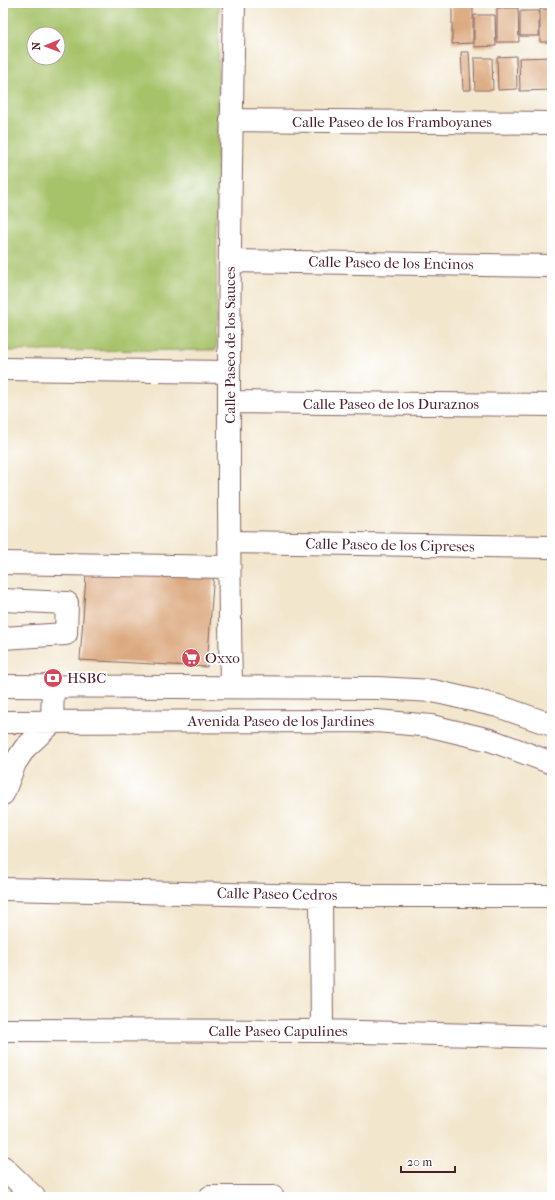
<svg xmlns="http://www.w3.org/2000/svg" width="555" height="1200" font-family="'IM FELL French Canon',serif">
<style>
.green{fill:#a7c36a;stroke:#78714a;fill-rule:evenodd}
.building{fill:#dba97f}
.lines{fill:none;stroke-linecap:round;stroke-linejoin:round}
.minor-casing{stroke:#856563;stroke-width:24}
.minor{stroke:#fff;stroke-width:22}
.labels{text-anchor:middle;stroke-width:3.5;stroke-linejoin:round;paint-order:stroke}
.street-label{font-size:15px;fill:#4a1f2b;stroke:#fff}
.poi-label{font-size:15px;fill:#4a1f2b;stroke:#fff;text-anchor:start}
</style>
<rect width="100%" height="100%" fill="#fff"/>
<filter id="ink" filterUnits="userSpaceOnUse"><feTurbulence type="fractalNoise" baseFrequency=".025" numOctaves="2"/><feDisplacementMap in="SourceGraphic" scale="8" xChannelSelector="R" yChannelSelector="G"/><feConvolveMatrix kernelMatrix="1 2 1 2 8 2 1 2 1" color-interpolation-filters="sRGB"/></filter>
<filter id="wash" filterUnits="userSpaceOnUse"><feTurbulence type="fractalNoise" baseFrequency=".012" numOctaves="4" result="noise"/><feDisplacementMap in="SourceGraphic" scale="16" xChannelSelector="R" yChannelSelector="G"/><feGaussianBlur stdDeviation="0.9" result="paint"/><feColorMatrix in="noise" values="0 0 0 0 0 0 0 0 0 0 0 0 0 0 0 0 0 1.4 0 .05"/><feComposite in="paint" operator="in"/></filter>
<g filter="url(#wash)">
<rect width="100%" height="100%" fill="#f2e6cc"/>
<path class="green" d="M3,3H219L216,350L3,351ZM34,34H58V58H34Z"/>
<g id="blocks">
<path class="building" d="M452,3H473V43L452,44Z
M497,8H518L519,42H497Z
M540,9H552V42H540Z
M520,11H539V36H520Z
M474,15H495L496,46L474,47Z
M461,52H469L471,90H463Z
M516,56L517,89L498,90L497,57Z
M552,57V90L520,91L519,58Z
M474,58H492L493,90H475Z
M214,571L207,667L80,660L86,575Z"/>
</g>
</g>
<g filter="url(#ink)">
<use href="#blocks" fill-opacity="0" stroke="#856563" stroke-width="1"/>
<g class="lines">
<defs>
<path id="minor" d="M231,120L552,123
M230,261L552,266
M3,369L229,372
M230,402L552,405
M229,542L552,547
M3,563L229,567
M3,600L67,603L66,634L3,638
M3,686L377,688L433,691L498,706L552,725
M231,687C227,459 229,231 234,3
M3,722L377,721L431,726L490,740L552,763
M3,794L15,763L25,748L52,723L53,686
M3,889L321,896H552
M321,896L322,1031
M3,1030L322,1031L552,1037
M3,1167L34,1197
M210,1197H273"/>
</defs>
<use href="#minor" class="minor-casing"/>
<use href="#minor" class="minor"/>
</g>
</g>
<defs>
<symbol id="supermarket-disc" viewBox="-11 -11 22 22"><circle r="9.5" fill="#d1495b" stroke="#fff"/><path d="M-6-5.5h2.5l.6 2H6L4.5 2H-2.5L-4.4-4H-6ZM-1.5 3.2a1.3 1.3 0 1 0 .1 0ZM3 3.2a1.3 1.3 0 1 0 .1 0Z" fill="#fff"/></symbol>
<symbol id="bank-disc" viewBox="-11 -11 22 22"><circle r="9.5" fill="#d1495b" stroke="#fff"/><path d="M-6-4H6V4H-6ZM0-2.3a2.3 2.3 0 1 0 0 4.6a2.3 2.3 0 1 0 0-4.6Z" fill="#fff"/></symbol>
</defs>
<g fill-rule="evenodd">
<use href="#supermarket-disc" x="180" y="647" width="22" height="22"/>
<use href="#bank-disc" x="42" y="667" width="22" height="22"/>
</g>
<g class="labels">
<g class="street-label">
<text x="392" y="127">Calle Paseo de los Framboyanes</text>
<text transform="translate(391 263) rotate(1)" y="5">Calle Paseo de los Encinos</text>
<text transform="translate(230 345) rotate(-90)" y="5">Calle Paseo de los Sauces</text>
<text x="391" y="409">Calle Paseo de los Duraznos</text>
<text transform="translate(390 545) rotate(1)" y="5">Calle Paseo de los Cipreses</text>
<text x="281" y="726">Avenida Paseo de los Jardines</text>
<text transform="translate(277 894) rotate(1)" y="5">Calle Paseo Cedros</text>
<text x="278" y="1036">Calle Paseo Capulines</text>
</g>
<g class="poi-label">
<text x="205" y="663">Oxxo</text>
<text x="67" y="683">HSBC</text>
</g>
</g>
<rect width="555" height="1200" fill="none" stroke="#fff" stroke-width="16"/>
<g transform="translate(46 46) rotate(269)"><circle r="19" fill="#ffffff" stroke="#b7a5aa"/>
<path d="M0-3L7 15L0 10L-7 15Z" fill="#d1495b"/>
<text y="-6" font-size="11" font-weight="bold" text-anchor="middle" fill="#4a1f2b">N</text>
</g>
<path d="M401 1166v6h54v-6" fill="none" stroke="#4a1f2b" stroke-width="2"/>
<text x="407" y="1166" font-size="12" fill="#4a1f2b" stroke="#ffffff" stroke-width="3" paint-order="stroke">20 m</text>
</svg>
